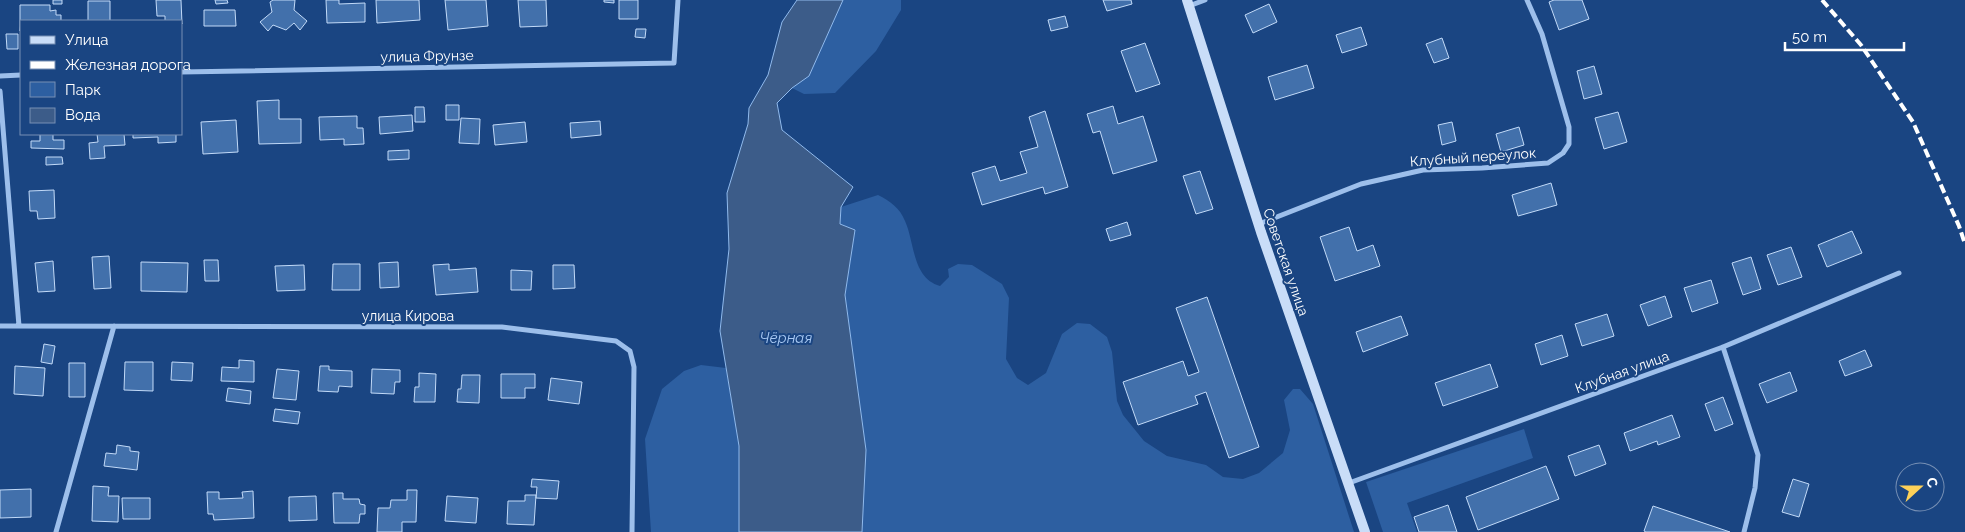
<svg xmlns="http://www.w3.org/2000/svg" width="1965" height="532" font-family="Raleway,sans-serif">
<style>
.green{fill:#2d5fa1}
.water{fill:#3c5c89;stroke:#90baed}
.building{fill:#4270ab;stroke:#c2daf8}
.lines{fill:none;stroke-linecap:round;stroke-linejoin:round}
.street{stroke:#9dbfeb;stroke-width:5}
.secondary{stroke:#c9ddf8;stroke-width:10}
.rail{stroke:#fff;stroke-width:4;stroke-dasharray:9 4;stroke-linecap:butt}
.labels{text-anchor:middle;stroke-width:4;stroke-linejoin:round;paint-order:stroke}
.street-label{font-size:14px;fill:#fff;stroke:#1a4582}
.water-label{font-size:15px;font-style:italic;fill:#a9c9f3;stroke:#1a4582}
</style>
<rect width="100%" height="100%" fill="#1a4582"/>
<path class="green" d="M840,0H901V10L876,51L835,93L804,94L792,88Z
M878,195C890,201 900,208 905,221C915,243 912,278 940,286L949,277L948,269L958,264L972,265L1002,284L1009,298L1006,359L1017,378L1028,385L1046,373L1062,334L1077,323L1090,324L1107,337L1112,352L1117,401L1123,415L1144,441L1167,456L1206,465L1223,477L1243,479L1259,473L1283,453L1290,430L1284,400L1293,389H1300L1313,404L1354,532H862L866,450L845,295L855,230L840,224L841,207Z
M701,365L726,368L739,446V532H651L645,439L662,389L684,371Z
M1524,429L1533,458L1407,503L1417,532H1383L1366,482Z"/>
<path class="water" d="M797,0H843L809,76L792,88L777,103L782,130L853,187L841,207L840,224L855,230L845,295L866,450L862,532H739V446L720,331L729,249L727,193L748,124L749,108L768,75L782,22Z"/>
<path class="building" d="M53,0H62V4H53Z
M156,0H181L182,24L181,21H165V16H157Z
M215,0H227L228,3L216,4Z
M273,0H295L294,10L307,21L300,30L294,23L286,30L273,25L268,31L260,22L272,12L270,2Z
M326,0H339V4L365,3V22L327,23Z
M376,0H419L420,20L377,23Z
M445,0H486L488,26L448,30Z
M518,0H546L547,26L520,27Z
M604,0H614V3L604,2Z
M619,0H638V19H619Z
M1103,0H1131L1132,4L1107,11Z
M1554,0H1582L1589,19L1559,30L1549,2Z
M88,1H110V21H88Z
M1269,4L1277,22L1253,33L1245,15Z
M20,5H50V11L56,10V15H61V21H21L20,31Z
M204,10H235L236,26H204Z
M1065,16L1068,27L1051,31L1048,20Z
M1361,27L1367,45L1342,53L1336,35Z
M636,29H646L645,38L635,37Z
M6,34H18V49H7Z
M1442,38L1449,58L1434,63L1426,44Z
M1145,43L1160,84L1136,92L1121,51Z
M1307,65L1314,88L1275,100L1268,77Z
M1594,66L1602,94L1584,99L1577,71Z
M279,100V119H301V143L259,144L257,101Z
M446,105H459V120H446Z
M1113,106L1118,124L1143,116L1157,161L1113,174L1100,131L1093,133L1087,114Z
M415,107H424L425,122H415Z
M1045,111L1068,187L1045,194L1043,187L982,205L972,173L995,166L1000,181L1027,173L1020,152L1038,147L1029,117Z
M1618,112L1627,142L1604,149L1595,118Z
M412,115L413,131L380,134L379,117Z
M357,116V128H363L364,144L344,145V139L320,140L319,117Z
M461,118L480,119L479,144L459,143Z
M236,120L238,152L203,154L201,122Z
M600,121L601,135L571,138L570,123Z
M525,122L527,142L495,145L493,125Z
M1452,122L1456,141L1442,145L1438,125Z
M1519,127L1524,145L1501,152L1496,134Z
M40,134H53V140H64V149L31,148V141H40Z
M97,134H124L125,145L104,146L105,158L90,159L89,143L98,142Z
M133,134H176V142L158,143V137L133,138Z
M409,150V159L388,160V151Z
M46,157H62L63,164L46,165Z
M1200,171L1213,209L1196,214L1183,176Z
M1551,183L1557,205L1518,216L1512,195Z
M54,190L55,218L38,219L37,211H30L29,191Z
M1127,222L1131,235L1110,241L1106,229Z
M1349,227L1357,251L1373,245L1380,266L1335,281L1320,237Z
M1852,231L1862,253L1827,267L1818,245Z
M1791,247L1802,277L1778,285L1767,255Z
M109,256L111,288L94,289L92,257Z
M1751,257L1761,289L1743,295L1732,263Z
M204,260H218L219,281H205Z
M53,261L55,291L38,292L35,263Z
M141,262L188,263L187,292L141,291Z
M398,262L399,287L380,288L379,263Z
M333,264H360V290H332Z
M449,264V270L476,268L478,292L436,295L433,265Z
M304,265L305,290L277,291L275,266Z
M553,265H574L575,288L553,289Z
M511,270L532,271L531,290H511Z
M1711,280L1718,303L1692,312L1684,288Z
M1665,296L1672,317L1648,326L1640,305Z
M1207,297L1259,447L1229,458L1206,392L1195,396L1198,404L1138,425L1123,382L1183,361L1188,376L1199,372L1176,308Z
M1607,314L1614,336L1582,346L1575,324Z
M1401,316L1408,335L1363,352L1356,332Z
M1562,335L1568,356L1541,365L1535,344Z
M44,344L55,346L52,364L41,362Z
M1865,350L1872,366L1845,376L1839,361Z
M239,360L254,361V382L221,381L222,367L239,368Z
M125,362H153V391L124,390Z
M172,362L193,363L192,381L171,380Z
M69,363H85V397H69Z
M1490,364L1498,387L1443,406L1435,383Z
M15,366L45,368L43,396L14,394Z
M320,366H329V370L352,371V387L339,386L338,392L318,391Z
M277,369L299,371L296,400L273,398Z
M372,369L400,370V382H395L394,394L371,393Z
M1790,372L1797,391L1767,403L1759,384Z
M419,373L436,374L435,402H414L415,387H419Z
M501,374H535V388H525V398H501Z
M462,375H480L479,403L457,402L458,389H461Z
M551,378L582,382L579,404L548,400Z
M228,388L251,391L250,404L226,401Z
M1723,397L1733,424L1715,431L1705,404Z
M275,409L300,412L298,424L273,421Z
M1672,415L1680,437L1658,445L1657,441L1630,451L1624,433Z
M117,445L130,447V451L139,452L137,470L104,466L106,453L116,454Z
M1599,445L1606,464L1575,476L1568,456Z
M1546,466L1559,499L1478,530L1466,497Z
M532,479L559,481L557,499L536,498L537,487H531Z
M1793,479L1809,484L1799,517L1782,512Z
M93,486L109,487L108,496H119L118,522L92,521Z
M31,489V517L0,518V490Z
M407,490H417L416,522H402V532H377L378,508H390L391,500H407Z
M253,491L254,518L214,520L213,514H208L207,492H219V499L243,498L242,492Z
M333,493H343V499H359L360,504L365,505V514H360L359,523H334Z
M525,495H536L534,525L507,524L508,501H525Z
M316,496L317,520L289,521V497Z
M447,496L478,498L476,523L445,521Z
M122,498H150V519H123Z
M1448,505L1457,532H1419L1414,517Z
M1653,506L1730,532H1646L1644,531Z"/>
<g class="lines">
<path class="street" d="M1189,6L1205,0
M181,72L674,63L678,0
M0,76L21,75
M0,91L19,326
M1259,224L1361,184L1423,170L1482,168L1548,163L1563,153L1569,144V127L1542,34L1527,0
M0,326L502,327L616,341L630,351L634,367L632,532
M1723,347L1758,455L1755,488L1744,532
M1349,483L1723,347L1899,273
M56,532L114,326"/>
<path class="secondary" d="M1187,0L1261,232L1365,532"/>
<path class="rail" d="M1822,0L1861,45L1913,122L1959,226L1965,244"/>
</g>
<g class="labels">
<g class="street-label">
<text transform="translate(427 56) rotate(-1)" y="5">улица Фрунзе</text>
<text transform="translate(1473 157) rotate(-4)" y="5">Клубный переулок</text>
<text transform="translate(1286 262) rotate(71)" y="5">Советская улица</text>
<text x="408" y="321">улица Кирова</text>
<text transform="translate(1622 372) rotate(-20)" y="5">Клубная улица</text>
</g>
<g class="water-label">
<text x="786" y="343">Чёрная</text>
</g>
</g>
<rect x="20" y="20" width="162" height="115" fill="#1a4582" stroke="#768fb4"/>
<rect x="30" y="36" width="25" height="8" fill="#c9ddf8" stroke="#768fb4"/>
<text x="65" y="45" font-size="15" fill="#ffffff">Улица</text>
<rect x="30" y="61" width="25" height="8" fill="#ffffff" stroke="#768fb4"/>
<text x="65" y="70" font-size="15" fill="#ffffff">Железная дорога</text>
<rect x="30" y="82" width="25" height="15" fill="#2d5fa1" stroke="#768fb4"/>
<text x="65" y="95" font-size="15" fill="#ffffff">Парк</text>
<rect x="30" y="108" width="25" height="15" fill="#3c5c89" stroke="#768fb4"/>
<text x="65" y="120" font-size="15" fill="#ffffff">Вода</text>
<g transform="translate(1920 487) rotate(69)"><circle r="24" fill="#1a4582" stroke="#768fb4"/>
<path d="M0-4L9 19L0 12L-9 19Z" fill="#fdd159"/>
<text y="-8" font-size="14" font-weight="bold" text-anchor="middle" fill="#ffffff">С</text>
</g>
<path d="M1785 42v8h119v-8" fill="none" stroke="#ffffff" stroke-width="2.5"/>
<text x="1792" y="42" font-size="15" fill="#ffffff" stroke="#1a4582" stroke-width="4" paint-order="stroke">50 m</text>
</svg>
